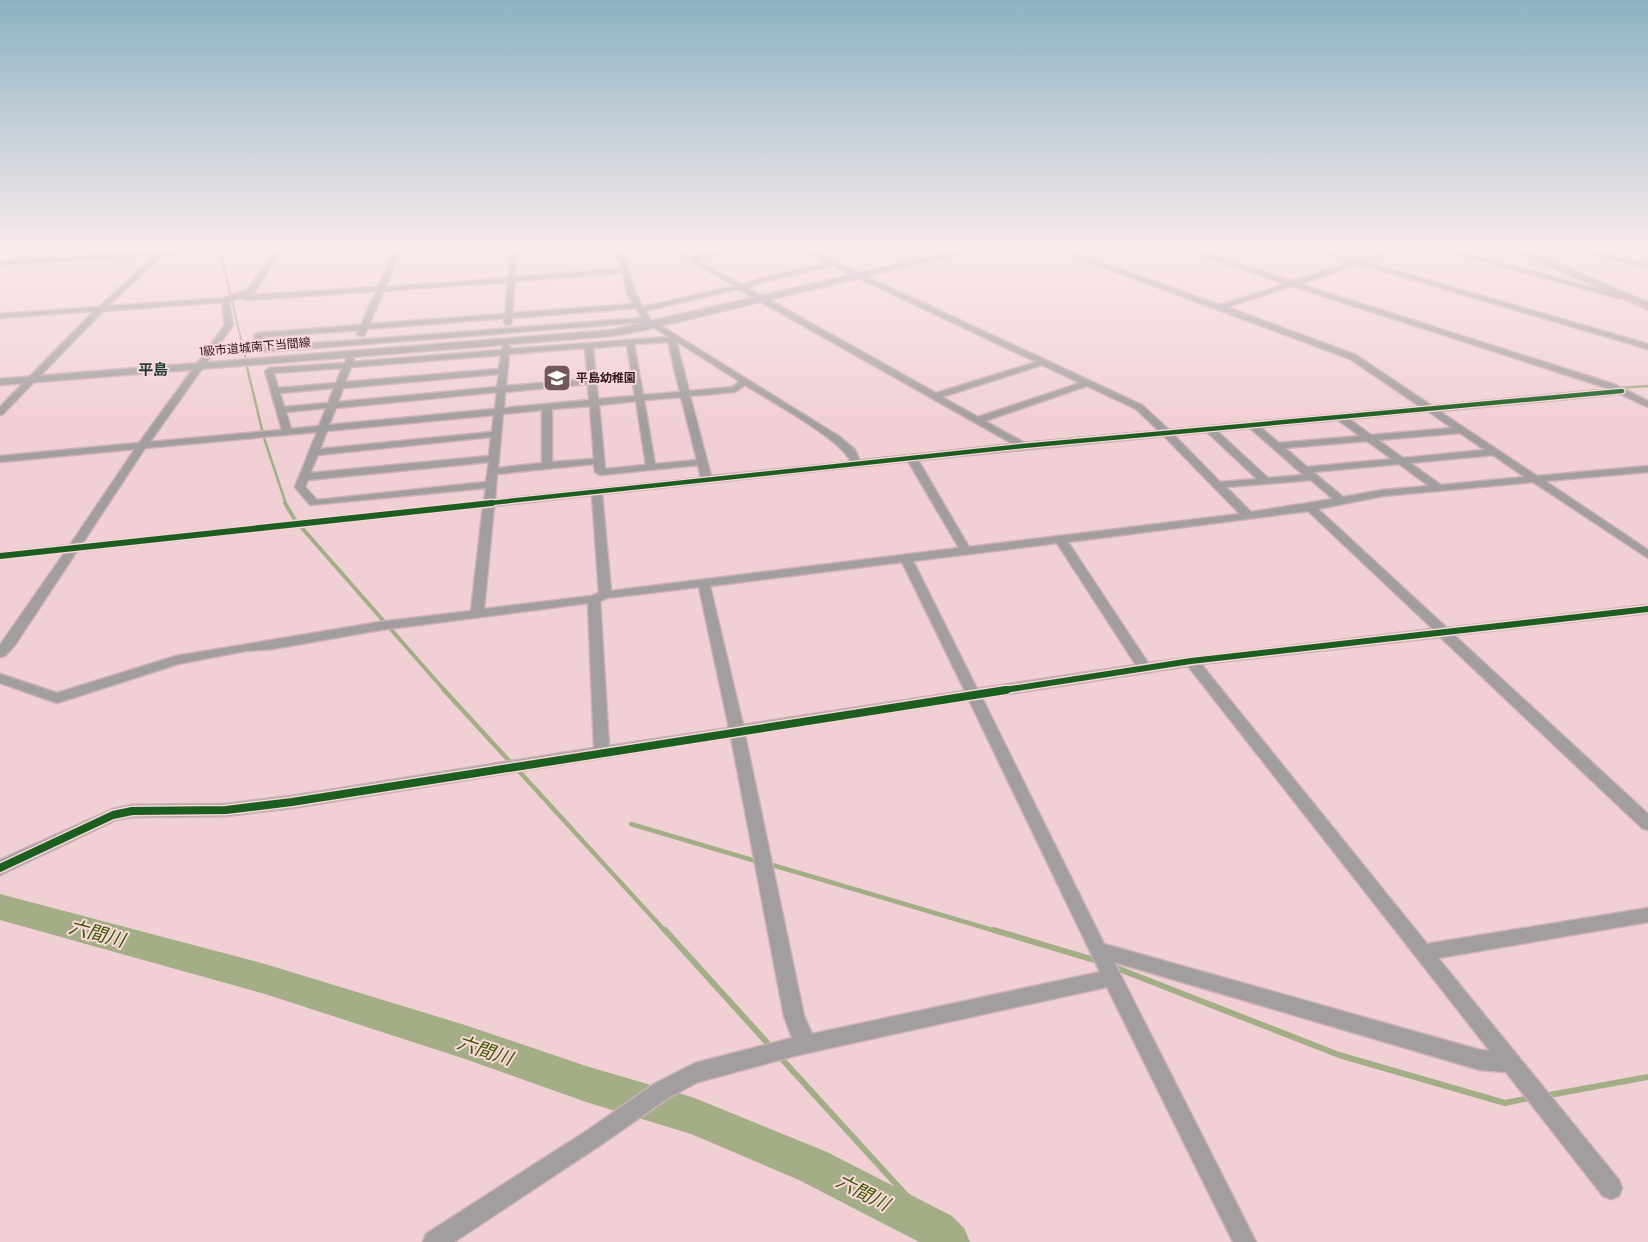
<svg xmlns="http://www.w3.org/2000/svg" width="1648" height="1242" font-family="'DM Sans','Noto Sans JP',sans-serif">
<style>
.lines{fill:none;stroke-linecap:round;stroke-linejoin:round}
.stream-far4{stroke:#a3ae87;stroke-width:2}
.stream-far3{stroke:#a3ae87;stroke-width:2.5}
.stream-far2{stroke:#a3ae87;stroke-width:4}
.stream-far1{stroke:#a3ae87;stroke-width:4.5}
.stream{stroke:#a3ae87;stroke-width:6}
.river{fill:#a3ae87;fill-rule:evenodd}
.minor-casing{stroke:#cbb1b5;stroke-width:3}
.tertiary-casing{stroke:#cbb1b5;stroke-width:3}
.primary-casing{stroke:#cbb1b5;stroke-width:2}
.minor{fill:#a29d9e;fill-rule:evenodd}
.tertiary{fill:#a29d9e;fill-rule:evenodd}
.primary{fill:#aa9da0;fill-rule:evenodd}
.cycleway-far2-casing{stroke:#fcd8dc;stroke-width:7}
.cycleway-far1-casing{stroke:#fcd8dc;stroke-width:9}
.cycleway-casing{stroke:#fcd8dc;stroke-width:11}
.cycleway-far2{stroke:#1b5e20;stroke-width:4.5}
.cycleway-far1{stroke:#1b5e20;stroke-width:6}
.cycleway{stroke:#1b5e20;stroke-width:8}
.labels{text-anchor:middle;stroke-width:4;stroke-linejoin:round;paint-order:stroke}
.far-street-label{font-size:12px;fill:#2b171a;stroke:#fcd8dc}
.far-poi-label{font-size:12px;font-weight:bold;fill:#2b171a;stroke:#fcd8dc;text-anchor:start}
.far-quarter-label{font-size:15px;font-weight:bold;fill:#193c39;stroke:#fcd8dc}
.near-water-label{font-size:19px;font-style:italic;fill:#3a5c00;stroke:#fcd8dc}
</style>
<rect width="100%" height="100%" fill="#f1d0d5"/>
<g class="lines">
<path class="stream-far4" d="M219,247L246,360"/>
<path class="stream-far3" d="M245,359L264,438L286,504
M1619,388L1648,386
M1024,443L1475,402
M863,460L1014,444"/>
<path class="stream-far2" d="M285,503L295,520L445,691"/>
<path class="stream-far1" d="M444,690L512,764
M517,769L666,932
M631,824L759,862
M769,864L999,932"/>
<path class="stream" d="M665,930L772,1048
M994,930L1098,961
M1114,967L1339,1055L1505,1103L1530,1098
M780,1057L938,1230
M1544,1096L1648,1077"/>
<path class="river" d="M0,894L265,964L465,1025L586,1066L692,1097L827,1152L952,1216L964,1228L970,1242H919L799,1180L691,1134L586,1102L465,1059L265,994L0,920Z"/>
<defs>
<path id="minor" d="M226,247H263L260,249L163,255L108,306L224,298L247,290L279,247H285L253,294L248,295L378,287L396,247H402L386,287L508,278L511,247H517L515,277L622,269L612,247H618L629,271L636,295L643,307L734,286L666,247H674L691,257L739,247H752L696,260L742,285L762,278L827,263L795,247H803L1142,405L1169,430L1421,407L1350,359L1049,247H1058L1220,305L1285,284L1176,247H1186L1292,281L1352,262L1303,247C1320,247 1348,261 1360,260C1377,257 1391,247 1409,247L1365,262L1648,344V349L1359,264L1300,284L1616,385L1648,401V407L1620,394L1439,411L1537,476L1648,466V472L1545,481L1648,550V558L1533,482L1383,496L1318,509L1447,628L1648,605V613L1454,635L1648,814V830L1642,828L1440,637L1201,664L1427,944L1648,908V922L1438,958L1619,1180L1622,1188L1619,1196L1611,1199L1603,1196L1506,1072L1480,1070L1114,962L1256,1242H1233L1107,987L798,1055L698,1082L668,1098L602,1144L454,1242H423L426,1234L588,1130L654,1084L695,1063L792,1038L784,1016L731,737L292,808L226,816L132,817L116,820L0,875V860L113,809L132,805L226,804L292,796L594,748L588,603L380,630L272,649L245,651L178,664L57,703L0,683V674L57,693L176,656L380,622L471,611L483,507L77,551L15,645L5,656L0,657V645L65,552L0,559V553L70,545L135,449L0,462V456L139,443L225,325L222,302L103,311L3,414L0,415V407L94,311L0,318V314L99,307L155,255L0,265V261ZM833,266L1036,362L936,393L748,288L766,281ZM623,273L628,295L634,304L512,313L515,281ZM508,282L505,314L369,324L384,291ZM1292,286L1610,389H1611L1432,406L1356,355L1227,307ZM738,289L740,290L1013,444L860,461L855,450L840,437L650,319L645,311ZM376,291L361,325L258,333L254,335L258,350L262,352L646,322L668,337L510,349V346L506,344H503L502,350L353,362L354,359L350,357H347L345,363L269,368L265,371L282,430L150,442L233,325L229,301L240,298L251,300ZM636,308L642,318L265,347L262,337L359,330L357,334L361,336H364L367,329L505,318L504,323L508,325L512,323V318ZM676,341L739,381L733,387L689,391ZM668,342L680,392L643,395L634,344ZM627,345L635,396L598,399L593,348ZM585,348L588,379L506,386L509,354ZM501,355L499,369L345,382L351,367ZM1042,365L1080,383L978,417L942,397ZM342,368L336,383L278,388L274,373ZM499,374L497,387L338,402L343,388ZM588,384L589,400L504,408L505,392ZM745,385C768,400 842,439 851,462L711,476L690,396L735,392ZM1087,386L1136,409L1159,431L1025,443L985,421ZM334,388L328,403L284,407L280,393ZM497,392L495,409L329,425L336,408ZM681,397L697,460L655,464L644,400ZM636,401L646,465L605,469L599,405ZM590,406L594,459L552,462V409ZM326,408L319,426L291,429L286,412ZM542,410V463L498,468L503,414ZM1428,411L1452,428L1371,435L1349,419ZM494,415L492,432L320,449L327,431ZM1338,420L1360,436L1279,443L1260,427ZM1250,428L1300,472L1304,475L1268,478L1217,431ZM317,432L295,487L310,505L486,488L484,501L82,544L145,448ZM1207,432L1257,479L1220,482L1174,435ZM1460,433L1485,450L1403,458L1378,440ZM1164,436L1240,514L969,547L918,460ZM491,437L489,456L310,473L318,455ZM1367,441L1392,459L1307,467L1285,448ZM1493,455L1525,477L1441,485L1410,463ZM908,461L959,548L611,591L602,494ZM489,462L486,482L317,500L305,487L308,480ZM594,464L595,472L600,475L698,465L701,478L495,500L497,474ZM1399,464L1429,486L1383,490L1343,497L1313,472ZM1311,480L1333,499L1251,512L1226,487ZM592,495L599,593L592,596L484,609L494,506ZM1308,511L1433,629L1148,663L1068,542ZM1057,543L1136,665L977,689L913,561ZM902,562L965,691L743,725L710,586ZM699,587L729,728L609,746L600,601L607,598ZM1188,666L1490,1051L1480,1050L1104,944L982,698ZM969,700L1100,972L812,1034L804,1016L745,735Z
M919,247H928L947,256L942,257Z
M1432,247H1443L1628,297L1621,299Z
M1563,247H1575L1648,264V268Z"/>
<path id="tertiary" d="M972,247H987L640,331L612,336L0,385V379L612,330Z"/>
<path id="primary" d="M1505,247H1519L1648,302V310Z"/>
</defs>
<use href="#minor" class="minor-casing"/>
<use href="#tertiary" class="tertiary-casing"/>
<use href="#primary" class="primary-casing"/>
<use href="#minor" class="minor"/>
<use href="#tertiary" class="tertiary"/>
<use href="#primary" class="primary"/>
<defs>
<path id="cycleway-far2" d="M481,504L1023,446L1622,391"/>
<path id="cycleway-far1" d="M0,556L492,503
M998,691L1191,661L1648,609"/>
<path id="cycleway" d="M0,868L113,815L132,811L226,810L292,802L1006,690"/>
</defs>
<use href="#cycleway-far2" class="cycleway-far2-casing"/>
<use href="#cycleway-far1" class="cycleway-far1-casing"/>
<use href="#cycleway" class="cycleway-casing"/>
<use href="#cycleway-far2" class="cycleway-far2"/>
<use href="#cycleway-far1" class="cycleway-far1"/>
<use href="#cycleway" class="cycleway"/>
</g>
<linearGradient id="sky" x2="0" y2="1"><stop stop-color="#8cb2c1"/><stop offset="0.59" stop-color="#f9eaec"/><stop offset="1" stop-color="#f9eaec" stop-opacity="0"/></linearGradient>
<rect width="1648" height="421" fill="url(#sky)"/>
<defs>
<symbol id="school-square" viewBox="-11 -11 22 22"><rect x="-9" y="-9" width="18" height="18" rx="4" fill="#70585b" stroke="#fcd8dc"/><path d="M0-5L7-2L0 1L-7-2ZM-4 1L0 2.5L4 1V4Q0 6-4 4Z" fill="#fff"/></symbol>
</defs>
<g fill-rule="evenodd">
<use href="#school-square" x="541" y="362" width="32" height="32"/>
</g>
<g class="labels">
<g class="far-street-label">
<text transform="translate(255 347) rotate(-5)" y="4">1級市道城南下当間線</text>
</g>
<g class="far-poi-label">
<text x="576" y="382">平島幼稚園</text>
</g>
<g class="far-quarter-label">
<text x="153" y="375">平島</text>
</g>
<g class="near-water-label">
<text transform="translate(97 933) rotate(15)" y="7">六間川</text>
<text transform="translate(485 1050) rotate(18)" y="7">六間川</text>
<text transform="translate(863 1192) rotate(27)" y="7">六間川</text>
</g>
</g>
</svg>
